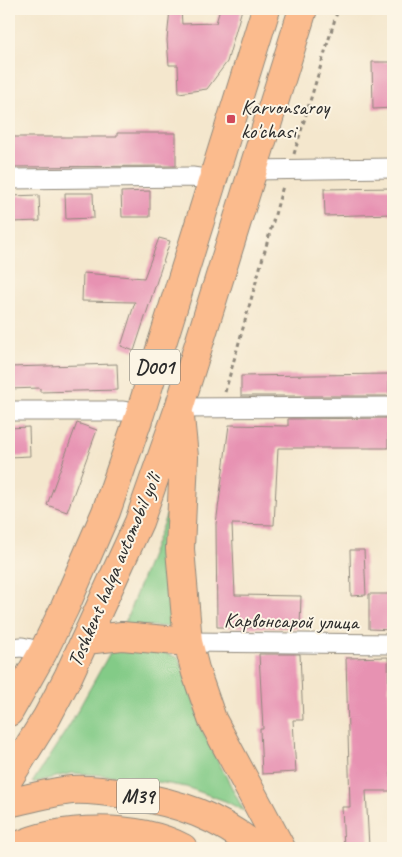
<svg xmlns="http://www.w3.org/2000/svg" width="402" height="857" font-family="Caveat,sans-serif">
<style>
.green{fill:#83cb87;stroke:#577b59}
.building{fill:#e792b2}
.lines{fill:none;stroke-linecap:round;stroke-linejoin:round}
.street-casing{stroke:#90897c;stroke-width:21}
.highway-casing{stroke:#90897c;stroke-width:30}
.path{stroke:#90897c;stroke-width:3;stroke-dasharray:4 4;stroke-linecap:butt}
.street{stroke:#fff;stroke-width:19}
.highway{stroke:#fbbb8d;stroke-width:28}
.poi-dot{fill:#d1495b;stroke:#fcf5e5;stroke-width:2}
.labels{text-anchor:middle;stroke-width:4;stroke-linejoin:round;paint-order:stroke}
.shield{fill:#fcf5e5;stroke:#6a6863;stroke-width:1}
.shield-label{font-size:20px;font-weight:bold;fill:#2b2b2b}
.poi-label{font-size:21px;fill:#2b2b2b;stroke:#fcf5e5;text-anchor:start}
.street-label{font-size:21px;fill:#2b2b2b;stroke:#fcf5e5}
</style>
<rect width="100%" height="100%" fill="#fcf5e5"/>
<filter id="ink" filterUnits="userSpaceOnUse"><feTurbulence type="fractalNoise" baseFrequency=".02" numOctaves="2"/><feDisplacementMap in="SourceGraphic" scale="10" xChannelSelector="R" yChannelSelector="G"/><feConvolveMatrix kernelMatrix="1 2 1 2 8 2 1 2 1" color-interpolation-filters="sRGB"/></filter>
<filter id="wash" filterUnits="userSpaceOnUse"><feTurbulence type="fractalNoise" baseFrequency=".0096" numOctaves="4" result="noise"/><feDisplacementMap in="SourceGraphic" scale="20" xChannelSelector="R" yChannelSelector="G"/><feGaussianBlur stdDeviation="1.12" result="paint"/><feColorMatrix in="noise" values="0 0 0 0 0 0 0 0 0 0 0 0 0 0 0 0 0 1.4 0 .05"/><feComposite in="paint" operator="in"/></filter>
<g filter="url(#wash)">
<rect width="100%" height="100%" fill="#f4e7cd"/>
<path class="green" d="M171,503V540L168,574L173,627L124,625Z
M112,649L157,650L179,658L205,736L244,811L225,801L186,787L130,777L72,773L32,783L69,726Z"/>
<g id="blocks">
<path class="building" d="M170,9H181L182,24L216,23L220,9H242L227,62L207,89L179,93L178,65H169L167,40Z
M372,62H393V108L373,109Z
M117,133H176V166L9,167V137H117Z
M393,188V214L325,216L324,189Z
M150,191V217H122L121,192Z
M65,193H93L94,218L66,219Z
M39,195L40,221L12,222L11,196Z
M159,238L170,241L134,351L121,346L135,302L82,301L83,273L144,278Z
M117,364L118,390L40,392V388L9,389V367Z
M389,374V396H241V376Z
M388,418V448H278L274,525L232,524L235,595L301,596L300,628L217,627L216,524L229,425L288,426V419Z
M77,423L97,430L67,512L47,505Z
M29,427L30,456L9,457V428Z
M350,550H364L366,595L351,596Z
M369,594H393V630L369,629Z
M259,654H300L303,720H293L296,772L262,774L260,729H263Z
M388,657L391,791H366L369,847L344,848L342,807H350L346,658Z"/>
</g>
</g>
<g filter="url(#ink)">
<use href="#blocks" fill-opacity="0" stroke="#90897c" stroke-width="1"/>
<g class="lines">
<defs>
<path id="street" d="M253,170L393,168
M9,179L192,177L213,180
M179,408L393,407
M9,411H123L140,414
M188,642L393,644
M9,648L22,647L43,652"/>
<path id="highway" d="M180,417L184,457L180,549L188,642L196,673L212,719L281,848
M86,640L122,636L188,642
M9,712L43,652L65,607L106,512L140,414L266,9
M9,778L47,717L68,677L139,522L179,408L303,9
M9,803C30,798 51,792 72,790C91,789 110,792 129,795C180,803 217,816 257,848
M13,848C60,825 137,824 183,848"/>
</defs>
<use href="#street" class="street-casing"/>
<use href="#highway" class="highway-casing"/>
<path class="path" d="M294,154L338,9
M225,392L283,186"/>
<use href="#street" class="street"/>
<use href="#highway" class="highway"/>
</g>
</g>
<rect class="poi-dot" x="226" y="114" width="10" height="10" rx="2.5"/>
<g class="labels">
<g class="shield">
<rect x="130" y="349.5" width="50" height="35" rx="4"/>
<rect x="117" y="778.5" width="42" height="35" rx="4"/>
</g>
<g class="shield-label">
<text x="155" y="374">D001</text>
<text x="138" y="803">M39</text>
</g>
<g class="poi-label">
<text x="241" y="114">Karvonsaroy<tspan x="241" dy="24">ko'chasi</tspan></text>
</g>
<g class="street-label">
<text transform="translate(114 570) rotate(-67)" y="7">Toshkent halqa avtomobil yo'li</text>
<text transform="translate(291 621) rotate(1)" y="7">Карвонсарой улица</text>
</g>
</g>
<rect width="402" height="857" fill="none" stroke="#fcf5e5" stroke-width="30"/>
</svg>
